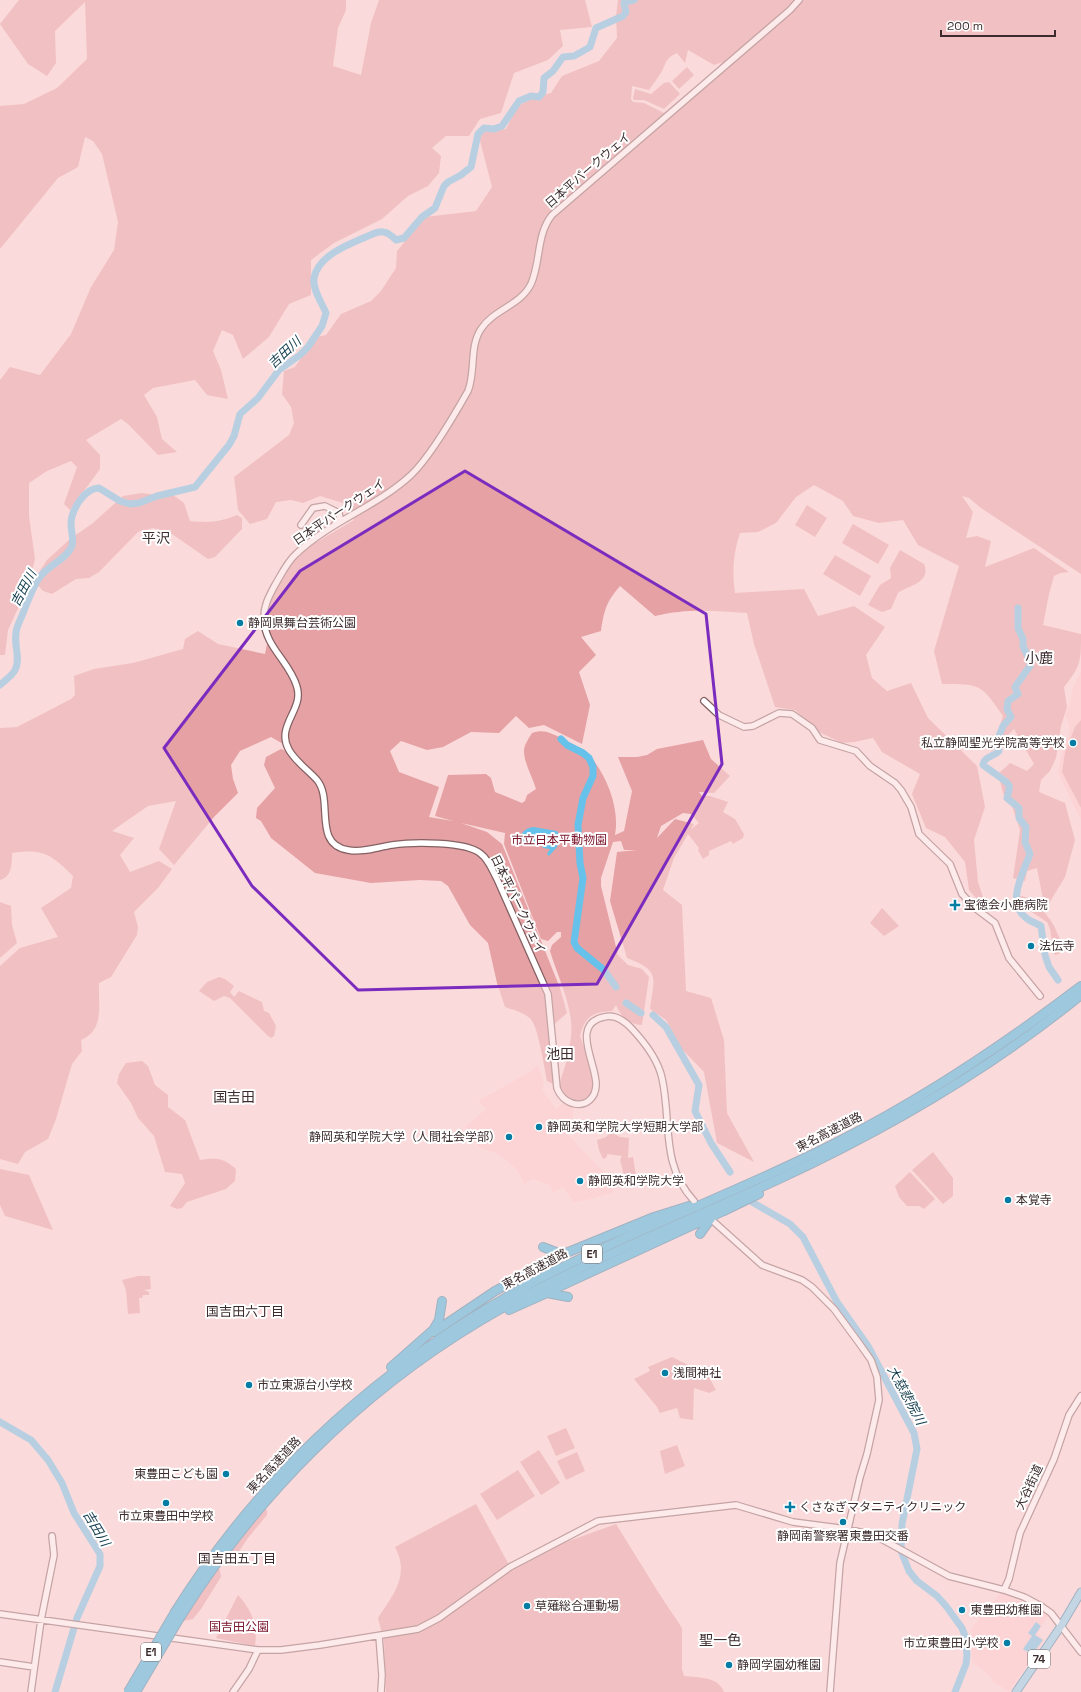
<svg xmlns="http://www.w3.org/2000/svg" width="1081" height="1692" font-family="'Space Grotesk','Noto Sans JP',sans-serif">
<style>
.built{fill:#fecdcf}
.green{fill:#e5a1a4;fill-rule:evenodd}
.water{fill:#66c2ea}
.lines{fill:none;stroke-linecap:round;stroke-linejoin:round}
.river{stroke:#66c2ea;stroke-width:7}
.tertiary-casing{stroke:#856163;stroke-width:8}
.primary-casing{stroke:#3382a3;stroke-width:9}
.motorway-casing{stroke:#3382a3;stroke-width:10}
.tertiary{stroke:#fff;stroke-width:5.5}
.primary{stroke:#82d0ee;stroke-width:7}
.motorway{stroke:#2eb1e2;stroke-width:8}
.motorway-bridge-casing{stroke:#3382a3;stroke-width:10;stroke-linecap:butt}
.motorway-bridge{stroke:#2eb1e2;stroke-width:8}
.marked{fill:none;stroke:#7b2cbf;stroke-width:3;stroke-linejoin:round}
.poi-dot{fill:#047da4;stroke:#fff;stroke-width:1.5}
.labels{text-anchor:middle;stroke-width:4;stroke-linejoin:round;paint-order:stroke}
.shield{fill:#fff;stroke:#766b6c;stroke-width:1}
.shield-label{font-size:11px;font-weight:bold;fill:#3c2c2d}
.street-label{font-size:12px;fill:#3c2c2d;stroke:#fff}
.poi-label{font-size:12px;fill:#3c2c2d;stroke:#fff;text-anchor:start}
.park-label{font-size:12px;fill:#791329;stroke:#fff}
.water-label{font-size:13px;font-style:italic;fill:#143d4e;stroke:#fff}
.neighbourhood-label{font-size:13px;fill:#3c2c2d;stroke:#fff}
.quarter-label{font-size:14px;fill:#3c2c2d;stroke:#fff}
</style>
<rect width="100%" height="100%" fill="#fbdadb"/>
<path class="built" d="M1081,671V820L1058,773L1062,751L1069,734V725L1065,715L1070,703L1073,688Z
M538,1065L544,1083L542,1090L556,1109L563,1103L574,1107L570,1126L564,1131L604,1172L614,1192L591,1199L574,1202L563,1187L553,1193L550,1185L533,1179L524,1184L517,1170L508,1162L496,1153L480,1148L466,1130L465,1127L486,1109L478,1101L528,1073Z
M1001,1592L1029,1605L1048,1616L1037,1634L1044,1640L1009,1692L991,1680L992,1678L972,1662L971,1629Z"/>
<path class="green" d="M19,0H346V10L338,28L333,66L361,75L371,23L379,0H585L592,27L560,30L563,46L548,60L514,73L501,113L480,119L469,136H446L432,148L441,156L439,173L428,186L408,196L382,219L334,243L311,260V295L289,304L269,337L243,359L233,335L222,330L213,351L221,370L228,399L207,395L195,380L153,388L144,395L157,417L162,439L177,452L158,455L128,424L121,419L86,440L100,455V469L70,510L64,504L77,467L71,461L47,471L29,483V516L35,559L28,587L8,630L5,655H0V380L10,367L40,375L71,334L91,287L114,250L118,222L102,154L93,141L85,137L78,167L58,178L0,249V106L24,104L57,88L87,59L85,2L55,31L56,63L47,76L28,64L0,24Z
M618,0H1081V574L981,508L969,498L962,496L973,512L966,538L977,536L991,541L985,567L1034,548L1069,572L1060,573L1054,576L1049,594L1043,625L1081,634C1081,661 1081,666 1064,687L1067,707L1061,726L1056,758L1050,771L1041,780L1039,792L1065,803L1075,840L1065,877L1045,910L1037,868L1027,871L1025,881L1013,878L1020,830L1012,806L1004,796L998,774L1010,763L1027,771L1034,764L1014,729L991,752L1003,716C981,684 981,684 942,684L934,651L959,566L918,545L903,520L879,523L853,516L843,501L814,485L796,497L776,523L758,532L740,533C733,553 732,573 735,593L804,589L818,616L854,606L885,627L866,655L872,678L887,691L911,683L928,718L977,766L985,807L974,840L978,882L988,912L969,890L965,862L945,837L926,828L912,794L920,774L882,752L873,738L854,742L842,743L817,731L795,710L775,707L754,644L747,613C714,611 688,608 655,616L620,586C606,602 604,611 601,631L581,637L596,655L579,672L590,705L582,744L544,725L529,728L516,716L499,733L471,732L443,747L427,750L401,741L390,751L399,772L439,787L429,817L453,821L435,816L448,775L486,774L491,778L495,792L522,803L525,801L527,795L536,789C533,778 524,763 524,751C524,745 529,738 532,733C544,729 550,733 561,738C570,743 583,748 590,756C607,776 620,809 615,835L624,831L632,791L618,757H637L647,755L657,749L703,740L711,759L730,776L714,793L699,792L702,796H710L728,802L723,812L735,819L744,834L743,838L733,844L731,841L709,851V855L703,859L698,850L699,848L688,834L674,858L663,890L682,905L686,991L711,998L724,1040L727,1113L754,1162L717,1143L704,1072L681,1048L666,1020L650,1009C654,977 661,971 627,958L610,901L617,852L637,850H624L621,841L613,842L601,878V886L618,955L628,965L642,969L649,977L642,1025C628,1024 622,1018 616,1005L612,1011C593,1012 585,1016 580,1036C586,1052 611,1106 573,1101C569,1101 569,1099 566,1097C555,1086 563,1075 566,1063C568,1054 570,1045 571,1036C574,1008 558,978 550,951L552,945L561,937V932H557L548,941L541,939L504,844L505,833L461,823L487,832L502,844L560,988L567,1013L549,1029L553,1084L547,1081C545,1070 538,1028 532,1021C527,1013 513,1010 505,1007L497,983L488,943L470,925L448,886L441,881L420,880L371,883L315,873L271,838L261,821L256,818L257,808L275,788L264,765L266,757L281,749L288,752L297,762L292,749L271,737L240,751L231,765L233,779L238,793L214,817L174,865L159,849L176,801L148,806L112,831L134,838L120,855L130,872L159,861L172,869L158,888L134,912L138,927L137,935L111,977L99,983C98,1005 105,1030 81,1040L82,1051L72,1064L56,1119L48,1139L25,1152L18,1164L0,1159V966L20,948L58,937L41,908L71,888L73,876C52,855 43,848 12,853C12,864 12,877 0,880V728L17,727L71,699L75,695L74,676L94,669L133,663L183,649L185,639L198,631L218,644L265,654L270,629L266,613L279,582L300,552L354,520L343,503L320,496L303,503L291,500L276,502L267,519L250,524L238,510L234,477L289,435L294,423L291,407L282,394L284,371L295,367L315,337L326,335L341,314L371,301L381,291L396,268L397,251L425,217L476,211L492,187L479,137L482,131L506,129C520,101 521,101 551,93L562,76L599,61L617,38L616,16ZM688,50L714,65L722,62L719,67L664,113L644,103L633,102L631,99L632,86L649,90C653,84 658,78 662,71C667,61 666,58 677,53L685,63ZM683,813L691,814L699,823L691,829L694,824L675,819L657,838L661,826Z
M687,67L694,75L679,89L672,81Z
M669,82L680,94L664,109L644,100H634L633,98L635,89L651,94L664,83Z
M142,493L163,496L173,495L184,503L190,521C210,523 220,522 237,515L242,518V529L215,557L208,559L172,534L153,528L138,532L99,572L89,578L76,579L52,594L43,591L37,584L38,574L47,560L70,539L93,523L123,496Z
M807,505L827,518L815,537L795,525Z
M853,524L889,545L878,564L842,543Z
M900,550L924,564C932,583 907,586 898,593L891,609L882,612L868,605L880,585L891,578L890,568Z
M835,555L871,576L860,596L823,574Z
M1081,720V808L1062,772L1065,752L1075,727Z
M1020,896C1031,896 1048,915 1053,924C1058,933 1060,942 1066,950L1056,955L1054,954L1050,929L1047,922L1021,905Z
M0,902L11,906L12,925L17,943L0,958Z
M882,908L899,926L884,936L870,923Z
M219,977L225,979L234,986L230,992L234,997L239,991L262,1002L264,1011L269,1013L276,1026L274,1036L271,1038L267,1035L230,998L224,996L214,1001L199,991L207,982Z
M142,1061L148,1066L155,1085L168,1095V1107L185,1120L200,1160C217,1158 222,1157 236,1169L235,1181L226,1189L187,1202L182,1208L177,1209L170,1206L185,1183L182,1174L165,1172L154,1136L138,1118L131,1103L117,1083L119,1074L126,1063Z
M611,1132L620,1137L629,1138L628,1158L633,1157L636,1176L626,1183L620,1160L622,1156L607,1154V1157L603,1159L599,1150L597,1140L606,1137Z
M933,1152L953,1178V1196L943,1204L912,1170Z
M0,1169L29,1175L53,1230L5,1216L0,1205Z
M910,1172L935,1199L924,1209L919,1206H907L899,1197L895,1186Z
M138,1276H150L151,1289L144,1290L149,1292V1295H143L142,1298H139L140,1313L128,1314L126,1290L122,1280Z
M672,1357L708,1375L716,1390L709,1393L694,1388L693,1420L680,1418L677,1408L660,1413L657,1407L634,1379L650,1371L648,1367Z
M566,1428L575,1448L556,1456L547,1436Z
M677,1445L685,1466L665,1474L660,1451Z
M539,1450L560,1483L541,1495L520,1462Z
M577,1452L585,1471L566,1480L557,1461Z
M518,1470L535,1496L497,1520L480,1494Z
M476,1504L508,1563L616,1524L660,1595L682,1628V1669L684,1676C699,1678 718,1676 724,1692H386L384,1641L378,1618C394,1594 410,1575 395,1547Z
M265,1509L267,1510V1515L248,1538L231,1563L225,1566L222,1563Z
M218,1568L220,1570L221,1577L201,1609L193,1619L183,1621Z
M238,1595C252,1610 258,1626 255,1646L216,1638Z"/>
<path class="water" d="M533,827L557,831L559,835L557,847L549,856L547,854L550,849L543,848L541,843L534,846L528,843L523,845L521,843C520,832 524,829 533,827Z
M1036,1622L1041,1626L1035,1635L1043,1640L1032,1655L1023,1649L1032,1636L1028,1633Z"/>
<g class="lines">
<path class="river" d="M1018,608V628L1023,639V646L1030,661V666L1015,687L1018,694L1008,701L1007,709L1011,717L1003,726L996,743L999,751C994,757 984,756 983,765C987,768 1009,783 1009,785C1010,789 1008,794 1007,798L1019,808V818L1026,827L1025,842L1030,854C1024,871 1006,902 1025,917C1029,921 1036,923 1041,926L1045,955L1049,967L1058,980
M0,685C5,680 12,676 15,670C22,658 11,641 18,625C25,610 30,592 39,578C47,566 67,559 72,546C74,538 71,532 71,524C71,511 84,488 99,488L120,501L130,504L139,503L157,496L195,487L229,445L234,436L240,414L258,398L279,370L300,355L308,347L322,326L326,313C322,303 312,289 314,278C318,255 350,244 368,236C373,234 378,231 383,232C387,232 393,237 396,240L404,238L422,217L435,208L444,186L448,182L461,175L471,167L478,134L484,128L494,129L502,126L519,101L531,96L539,97L543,92L544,78L553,71L563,57L574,56L590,47L596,28L623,16L626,12L624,3L634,0
M561,739L567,745L583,753L589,758L593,767V776L583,798L578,825L580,863L583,878L574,942L577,948L604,970L616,987
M626,1003L641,1013
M653,1015L666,1027L699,1085L695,1111L711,1143L730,1172
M752,1202L790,1224L803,1237L837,1302L868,1346L914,1433L917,1449L902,1524L901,1551L909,1571L917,1581L937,1596L946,1606L962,1628L965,1636L967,1655L966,1664L955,1692
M0,1422L31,1440L48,1460L62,1483L74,1513L100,1554V1566L77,1618L55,1692"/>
<defs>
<path id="tertiary" d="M301,525L313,508L325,506L339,513L340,518L335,524
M704,701L719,715L744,727L753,726L779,713L792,714L812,728L820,740L856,751L870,766L895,783L901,790L911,807L919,834L950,864L962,894L975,908L995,923L1009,958L1040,996
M694,1201C660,1164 672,1123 662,1078C658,1060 645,1043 633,1030C625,1021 615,1014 604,1017C569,1024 598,1066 596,1086C594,1110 565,1110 557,1088L548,994L497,879C492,870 489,860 481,854C467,841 412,842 392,845C378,847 363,853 348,850C312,844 334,800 317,780C308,770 296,762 289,750C275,726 304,710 297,687C290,662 265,647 264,620C263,607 269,596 275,585C281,575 287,562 296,554C329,522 378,506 411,475C430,457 455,414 468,391C476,371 469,347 481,329C494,309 520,306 531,284C541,262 536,235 552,215L790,10L799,0
M713,1221L762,1265L802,1280L812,1287L834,1309L859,1343L871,1360L877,1377L879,1400L867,1454L860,1477L840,1563L830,1692
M1004,1590L1009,1579L1020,1533L1054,1459L1069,1415L1081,1396
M0,1614L258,1650H281L320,1645L418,1629L439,1618L510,1567L598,1521L736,1505L793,1522L847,1529L876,1536L949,1576L1004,1590L1024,1597L1041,1606L1051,1613L1081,1652
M379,1636L382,1675L381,1692
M0,1662L34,1667
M31,1692L41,1620L54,1555L52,1536
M233,1692L249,1669L258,1650"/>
<path id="primary" d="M1016,1692L1061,1626L1081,1592"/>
<path id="motorway" d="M724,1211L759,1194
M700,1234L712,1217
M543,1247L556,1252L566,1253L654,1217L689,1206
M537,1297L728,1209
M509,1310L547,1293L568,1297
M434,1332L495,1291L566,1253
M391,1367L433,1330L439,1320L442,1301
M175,1612C264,1469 390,1358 539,1279C639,1227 745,1190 845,1138C929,1095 1006,1043 1081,986
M181,1616C256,1497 358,1394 480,1321C574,1265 677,1226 777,1180C885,1130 989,1070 1081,995"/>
</defs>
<use href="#tertiary" class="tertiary-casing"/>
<use href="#primary" class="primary-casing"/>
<use href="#motorway" class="motorway-casing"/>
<use href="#tertiary" class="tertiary"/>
<use href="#primary" class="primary"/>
<use href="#motorway" class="motorway"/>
<defs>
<path id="motorway-bridge" d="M128,1692L175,1612
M136,1692L181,1616"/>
</defs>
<use href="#motorway-bridge" class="motorway-bridge-casing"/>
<use href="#motorway-bridge" class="motorway-bridge"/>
</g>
<path d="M0 0H1081V1692H0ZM465,471L706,614L722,764L597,984L358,990L252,886L164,748L300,571Z" fill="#fbdadb" fill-opacity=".55" fill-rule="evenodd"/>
<path class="marked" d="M465,471L706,614L722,764L597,984L358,990L252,886L164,748L300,571Z"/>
<g class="poi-dot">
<circle cx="240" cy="623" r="4"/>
<circle cx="1073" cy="743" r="4"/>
<path d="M953 899h4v4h4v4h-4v4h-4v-4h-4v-4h4z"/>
<circle cx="1031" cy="946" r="4"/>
<circle cx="539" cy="1127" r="4"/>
<circle cx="509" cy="1137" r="4"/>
<circle cx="580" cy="1181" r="4"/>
<circle cx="1008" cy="1200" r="4"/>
<circle cx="665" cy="1373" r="4"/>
<circle cx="249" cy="1385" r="4"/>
<circle cx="226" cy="1474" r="4"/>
<circle cx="166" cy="1503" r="4"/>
<path d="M788 1501h4v4h4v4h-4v4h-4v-4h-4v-4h4z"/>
<circle cx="843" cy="1522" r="4"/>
<circle cx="527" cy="1606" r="4"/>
<circle cx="962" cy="1610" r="4"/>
<circle cx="1007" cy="1643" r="4"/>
<circle cx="729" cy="1665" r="4"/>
</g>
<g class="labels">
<g class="shield">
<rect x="582" y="1245" width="20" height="18" rx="3"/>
<rect x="141" y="1643" width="20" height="18" rx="3"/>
<rect x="1028" y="1650" width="22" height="18" rx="3"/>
</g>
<g class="shield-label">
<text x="592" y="1258">E1</text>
<text x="151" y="1656">E1</text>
<text x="1039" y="1663">74</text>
</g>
<g class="street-label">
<text transform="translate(588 170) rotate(-41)" y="4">日本平パークウェイ</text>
<text transform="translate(339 512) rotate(-34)" y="4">日本平パークウェイ</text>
<text transform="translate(518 904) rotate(64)" y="4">日本平パークウェイ</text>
<text transform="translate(829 1132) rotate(-27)" y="4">東名高速道路</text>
<text transform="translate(535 1269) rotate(-28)" y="4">東名高速道路</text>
<text transform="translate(274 1465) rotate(-47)" y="4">東名高速道路</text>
<text transform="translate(1029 1487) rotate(-65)" y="4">大谷街道</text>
</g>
<g class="poi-label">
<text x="248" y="627">静岡県舞台芸術公園</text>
<text x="1065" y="747" text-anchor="end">私立静岡聖光学院高等学校</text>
<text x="964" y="909">宝徳会小鹿病院</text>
<text x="1039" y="950">法伝寺</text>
<text x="547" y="1131">静岡英和学院大学短期大学部</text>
<text x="501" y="1141" text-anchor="end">静岡英和学院大学（人間社会学部）</text>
<text x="588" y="1185">静岡英和学院大学</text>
<text x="1016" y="1204">本覚寺</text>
<text x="673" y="1377">浅間神社</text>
<text x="257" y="1389">市立東源台小学校</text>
<text x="218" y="1478" text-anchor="end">東豊田こども園</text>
<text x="799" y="1511">くさなぎマタニティクリニック</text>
<text x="166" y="1520" text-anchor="middle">市立東豊田中学校</text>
<text x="843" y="1540" text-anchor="middle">静岡南警察署東豊田交番</text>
<text x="535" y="1610">草薙総合運動場</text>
<text x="970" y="1614">東豊田幼稚園</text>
<text x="999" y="1647" text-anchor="end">市立東豊田小学校</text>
<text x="737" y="1669">静岡学園幼稚園</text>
</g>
<g class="park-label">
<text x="559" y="844">市立日本平動物園</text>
<text x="239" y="1631">国吉田公園</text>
</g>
<g class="water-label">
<text transform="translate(284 352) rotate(-43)" y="5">吉田川</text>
<text transform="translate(23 588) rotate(-62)" y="5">吉田川</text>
<text transform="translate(907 1395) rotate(62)" y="5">大慈悲院川</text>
<text transform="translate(97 1528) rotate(59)" y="5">吉田川</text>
</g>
<g class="neighbourhood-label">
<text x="245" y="1316">国吉田六丁目</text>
<text x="237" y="1563">国吉田五丁目</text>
</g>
<g class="quarter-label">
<text x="156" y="543">平沢</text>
<text x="1039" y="663">小鹿</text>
<text x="560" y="1059">池田</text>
<text x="234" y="1102">国吉田</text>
<text x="720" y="1645">聖一色</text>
</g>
</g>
<path d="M941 30v6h114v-6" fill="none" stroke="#3c2c2d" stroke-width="2"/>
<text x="947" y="30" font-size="12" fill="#3c2c2d" stroke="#ffffff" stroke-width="3" paint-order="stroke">200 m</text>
</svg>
